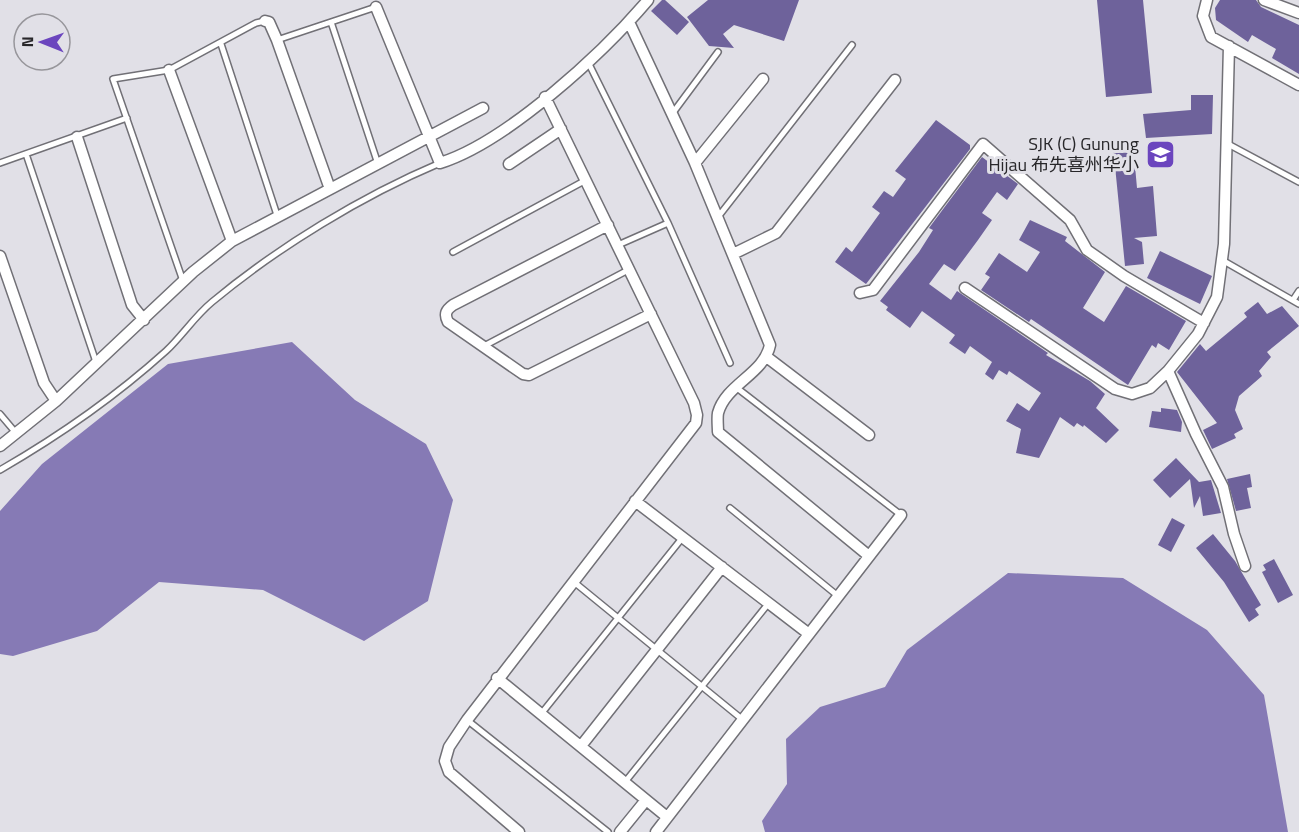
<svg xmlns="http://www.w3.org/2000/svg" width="1299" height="832" font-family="'Titillium Web','Noto Sans SC',sans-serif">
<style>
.water{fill:#867ab5}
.building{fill:#6e629b}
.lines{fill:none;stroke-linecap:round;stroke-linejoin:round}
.service-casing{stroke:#717076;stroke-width:8}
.minor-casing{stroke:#717076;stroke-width:13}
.service{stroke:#fff;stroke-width:5}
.minor{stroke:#fff;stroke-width:10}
.labels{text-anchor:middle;stroke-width:6;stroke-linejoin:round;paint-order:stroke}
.poi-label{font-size:18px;fill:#28272a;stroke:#e1e0e7;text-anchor:end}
</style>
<rect width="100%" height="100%" fill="#e1e0e7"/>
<path class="water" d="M292,342L355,400L426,444L453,500L428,601L364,641L263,590L159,582L97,631L13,656L0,654V511L42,464L168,364Z
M1008,573L1123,578L1207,630L1264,695L1288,832H765L762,821L787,784L786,739L820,707L885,687L907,650Z"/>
<path class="building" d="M662,0H665L689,22L677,35L651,11Z
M708,0H799L784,41L734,25L723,34L734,48L709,46L687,17Z
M1097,0H1143L1152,93L1106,97Z
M1220,0H1256L1261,7L1299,25V74L1272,58L1276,49L1252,35L1248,42L1216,20L1215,8Z
M1191,95H1213L1212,134L1146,138L1143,114L1191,110Z
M936,120L970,145V149L866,284L835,262L846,247L852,252L880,213L872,207L884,191L893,197L906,179L895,171Z
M1133,144L1137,188L1153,186L1157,236L1134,238L1142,242L1144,264L1125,266L1113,146Z
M982,157L1018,184L1007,200L997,192L982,213L992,220L978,240L955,271L944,264L929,284L951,300L957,291L1048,353L1046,355L1090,381L1105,394L1096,408L1119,430L1106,443L1084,425L1083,427L1077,423L1074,427L1060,417L1039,458L1016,453L1021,429L1006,421L1017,403L1029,411L1041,393L1009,371L1007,375L999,370L993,380L985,374L992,362L970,346L965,354L949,343L955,335L922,311L910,328L886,310L888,307L880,301L919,252L933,230L929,228Z
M1030,220L1067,237L1065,241L1105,272L1083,308L1104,322L1126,286L1186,321L1169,350L1158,343L1156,348L1152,345L1128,385L1031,319L1029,322L981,290L990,277L985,274L999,253L1027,272L1040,252L1019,240Z
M1160,251L1212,276L1200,304L1147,278Z
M1258,302L1267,314L1282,306L1299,326L1267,352L1271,357L1259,371L1262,376L1239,396L1235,410L1243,429L1234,434L1236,438L1212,449L1203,430L1217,423L1177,372L1200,344L1206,351L1247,317L1244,313Z
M1161,408L1177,410L1182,422L1181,432L1149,427L1152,411L1161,412Z
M1176,458L1199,482L1211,480L1221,513L1203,516L1200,496L1194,508L1190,479L1170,498L1153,480Z
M1250,474L1252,487L1247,488L1251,508L1236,511L1227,479Z
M1172,518L1185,525L1171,552L1158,545Z
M1213,534L1235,561L1261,605L1255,609L1259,615L1249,622L1224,582L1196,548Z
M1274,559L1293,595L1278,603L1262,572L1266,570L1263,565Z"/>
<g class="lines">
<defs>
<path id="service" d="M331,22L378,164
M277,40L376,7
M221,44L277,215
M588,62L668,223L730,363
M672,114L718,52
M1228,144L1299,182
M26,154L96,362
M0,163L127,118
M718,217L852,45
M618,245L668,223
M453,252L586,180
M1222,260L1299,304
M183,281L113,79L169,70L256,23L265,21
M1293,300L1299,291
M484,346L630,269
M737,388L901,515
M0,414L16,433
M0,470C59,436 115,397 166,351C182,336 195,316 212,302C278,247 362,196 440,163
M730,508L838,596
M574,582L743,720
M541,714L683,537
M467,720L608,832
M625,782L768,604"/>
<path id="minor" d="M1207,0L1203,16L1211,37L1299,85
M1264,0L1299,13
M376,7L440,163C507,142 603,53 648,0
M265,21L269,22L277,40L330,189
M629,22L695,163L770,345C764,374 726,384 718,413C717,418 718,427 718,432L869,556
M169,70L232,241
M77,137L132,305L144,320
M695,163L763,79
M509,164L561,129
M608,225L453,305C446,310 444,314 448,322L523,374L529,375L651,314
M733,254L776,233L895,80
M0,256L44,383L56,401
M965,288L1115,389L1132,394L1150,388L1168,371L1198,334L1217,297L1224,244L1229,46
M860,293L873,290L983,144L1070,220L1087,250L1124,276L1204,323
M768,358L869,435
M1168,371L1196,434L1223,487L1234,534L1245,566
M0,446L56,401L193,272L232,241L483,108
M635,501L809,634
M497,678L667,817
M581,746L722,567
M519,832L449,772L445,761L449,747L467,720L696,423L697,415L694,403L545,97
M620,832L646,800
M656,832L901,515"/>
</defs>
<use href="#service" class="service-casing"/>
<use href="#minor" class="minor-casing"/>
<use href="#service" class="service"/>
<use href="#minor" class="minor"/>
</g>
<defs>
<symbol id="school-square" viewBox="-11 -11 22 22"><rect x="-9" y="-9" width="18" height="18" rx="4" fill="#6b45be" stroke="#e1e0e7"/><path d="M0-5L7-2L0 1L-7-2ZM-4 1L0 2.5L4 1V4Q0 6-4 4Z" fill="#fff"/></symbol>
</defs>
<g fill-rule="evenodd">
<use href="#school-square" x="1144" y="138" width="33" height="33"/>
</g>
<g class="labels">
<g class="poi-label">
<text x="1139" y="150">SJK (C) Gunung<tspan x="1139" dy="21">Hijau 布先喜州华小</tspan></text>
</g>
</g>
<g transform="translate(42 42) rotate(271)"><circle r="28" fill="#e1e0e7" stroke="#97969b" stroke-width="1.5"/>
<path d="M0-4.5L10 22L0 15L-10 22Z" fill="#6b45be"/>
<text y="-9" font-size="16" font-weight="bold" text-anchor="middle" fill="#28272a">N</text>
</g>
</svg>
